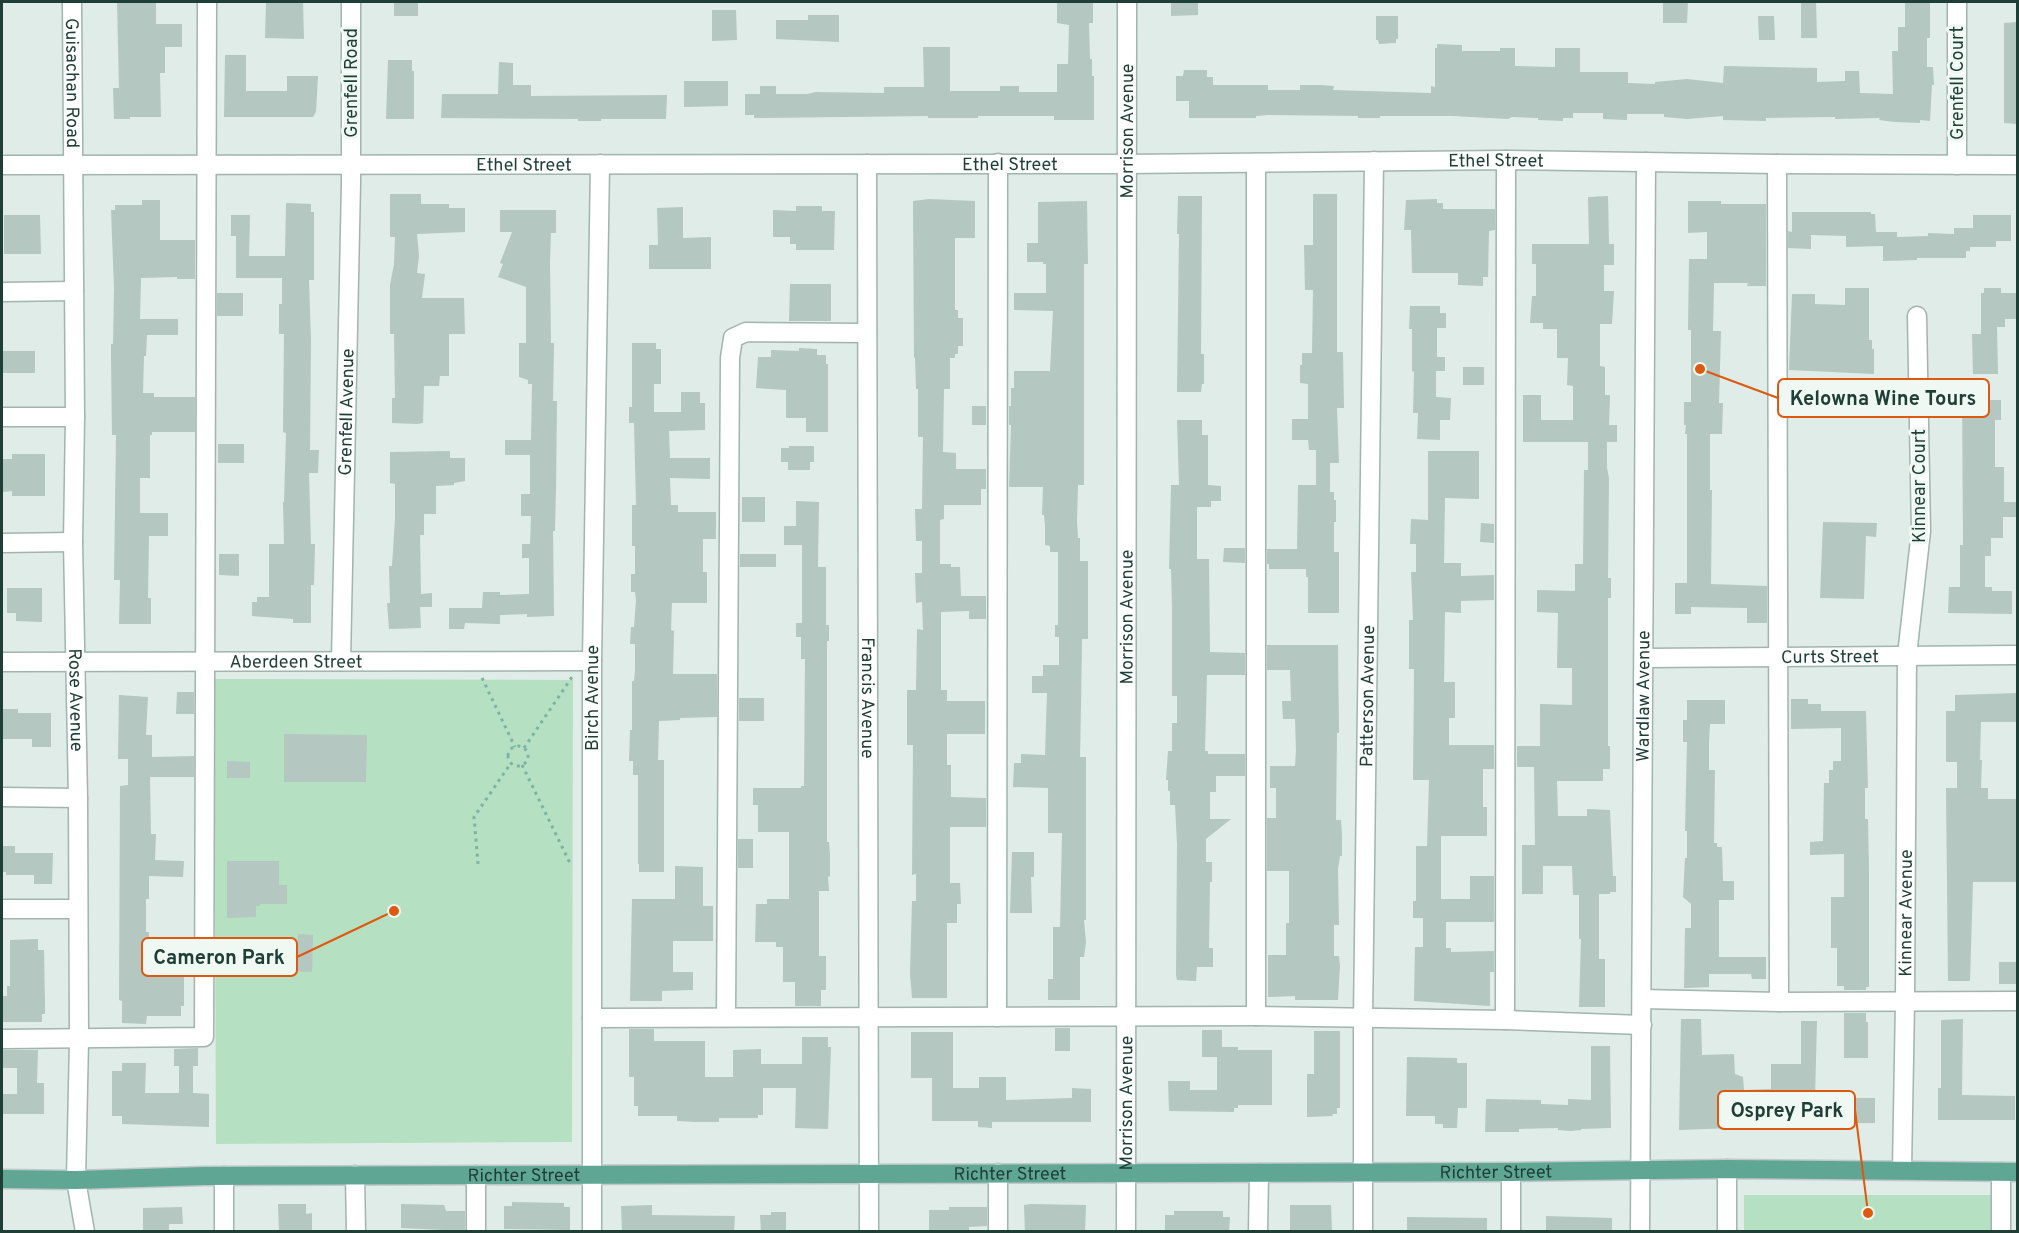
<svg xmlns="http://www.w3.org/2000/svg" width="2019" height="1233" font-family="Overpass,sans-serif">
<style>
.green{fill:#b6e0c2}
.building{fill:#b4c7c0}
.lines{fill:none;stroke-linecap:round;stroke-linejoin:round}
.minor-casing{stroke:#a1b4ae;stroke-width:21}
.major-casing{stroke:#c0c9c7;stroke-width:21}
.path{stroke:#7cb3a3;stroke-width:3;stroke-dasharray:3 4.5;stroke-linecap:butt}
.minor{stroke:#fff;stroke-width:18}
.major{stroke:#5fa695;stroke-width:18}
.labels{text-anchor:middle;stroke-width:6;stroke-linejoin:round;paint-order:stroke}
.street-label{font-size:18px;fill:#1e3e36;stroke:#f0f8f4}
.leader{fill:none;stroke:#de580e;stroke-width:2}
.callout-dot{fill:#de580e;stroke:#f0f8f4;stroke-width:2}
.callout{fill:#f0f8f4;stroke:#de580e;stroke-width:2}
.callout-label{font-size:20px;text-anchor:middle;font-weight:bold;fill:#1e3e36}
</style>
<rect width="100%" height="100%" fill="#dfece7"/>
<path class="green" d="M214,679L573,680L572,1142L216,1144Z
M1744,1195H1991V1231H1744Z"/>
<path class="building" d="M117,2H156V24H182V47H165V73H160L161,117H130V119H114L113,88H119Z
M266,2H303L304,39L265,38Z
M394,2H418V16H394Z
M1057,2H1093V23H1089L1090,59H1092V76H1094V120H1054V116H978V118H928V116L754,118V115H745V94H760V86H776V94H807L816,92L884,93V87H924L923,47H950V91H1000V86H1019V92H1057V64H1068L1069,25L1057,23Z
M1171,2H1198V15L1171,16Z
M1663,2H1688L1687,23H1663Z
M1801,2H1816L1817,38H1801Z
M1905,2H1930V38H1927V67H1933L1934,85H1932L1930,121L1920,120V123L1895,122L1879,120L1880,118L1835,119V117L1766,118V121L1723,120V116L1687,119L1664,117V114H1627V120L1603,119V113H1573V118H1563V121L1538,120V118L1512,117L1508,119L1453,116H1380V118H1358V116L1268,115L1256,116V118H1189V101H1176V76H1183L1184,70H1207V77H1213V85H1268V90H1300V85H1320L1334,86L1333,90L1431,93V86L1435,87V48H1437V44L1462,45V51H1500V48H1515V66L1555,67V48H1580V72H1628V83L1655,84V82L1687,79L1723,83L1724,66L1817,68V82L1845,81V71H1859L1860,93L1893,94L1892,51H1898V27H1905Z
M712,10H736L737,40L712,41Z
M808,15H839V42L776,39V20H808Z
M1376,16H1398V39H1396V43L1379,44L1378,40H1376Z
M1758,16H1774L1775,40H1759Z
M2018,22V124L2004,123V23Z
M225,55H246V91H287V76H318L316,112L313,117H224Z
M388,60H412V71H414V119H386Z
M499,62L513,63V85H531V96L667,95L666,119H601V121H578V119L441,118L442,94H498Z
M684,81H728V106L684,107Z
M390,194H421V204H449V208H465V232L417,234L419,256L417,273L425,274L422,298H464L465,334H449V376H440L439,386H424L423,423L417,424L392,423V398H395L394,334H390V285L394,264L395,237H390Z
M1313,194H1337V352H1343L1344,408H1337L1339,463H1330V492H1334V500H1336V522H1334V552H1339V613H1308V577H1306V569H1269V564H1267V549H1297L1298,485H1316V450H1309L1308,440H1292V419H1308V384L1300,383V365H1302V353H1312L1313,290H1305L1304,245H1313Z
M1178,196H1202L1201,354H1204V384H1202L1201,392H1177L1179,234H1177Z
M1608,196L1609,244H1614V265H1604V291H1614L1613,309L1612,324H1600V366L1605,367V395H1610L1609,425H1617V442H1607V468L1609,478L1608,578H1611V598H1608V746H1610V769H1603V781H1557L1558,816H1587V809L1610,810L1613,876H1616V892H1610V894H1599V959H1605V1007H1579L1581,939H1579V895H1573L1572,866H1543V894H1522V845H1535L1534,767H1517V746H1540V704L1572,705V668H1557L1558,613L1537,612V590L1575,591V564H1583L1584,470H1588V442H1523V395H1541V420H1573V386L1567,385L1568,358H1557V329H1543V323H1530L1532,296H1536V264H1532V244H1589L1588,197Z
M929,199L975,201V238H955V310H958V318H963V346H958V354H955V358H950V389H944L943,452L956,453V469H986V489H981V505H944V519L940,520V564H951V567H960L961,596H986V619H969V611L941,612V690H947V701H985V734H947V765H951V797L986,798V827H950V883H960L961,904H957V923H947V998H912L910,974L912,901H916V874L912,875L913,745H907V690H916L917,629L923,630L922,602L916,603L915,573H922V541H916L915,509H922L923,437H918V389H916L915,358L914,357L913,201Z
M1437,199V203H1443V209H1495V230L1489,231L1488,277H1483V286L1458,285V273H1412L1411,230H1404L1406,200Z
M142,200H160V240H195V279H177V277L141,278L140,319H178V335H147L146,356H144L143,393H154V397H195V432H152V435H150V478H140V513H168V536H149L148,598H151V624H119L120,580H114L116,435H112L111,359V344H113L114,289L111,210H115V205H142Z
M1087,201L1088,264H1084V485H1078L1077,522L1078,538H1080V561H1088V639H1082L1081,705L1080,757H1086V920H1084L1086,942L1084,957H1080V1000H1048V979H1053V927H1060L1062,833H1048V788L1013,787L1014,763H1021V754L1045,755L1047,693H1032V676H1043V665H1059V637H1055V625H1058V552H1050V546L1045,545V525L1044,515H1042L1043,487H1009L1011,425H1009V406H1011V388H1014V371H1050L1053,311L1014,310V293H1046V264H1043V262H1027V243H1038V202Z
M1688,201H1721V204H1766V286H1747L1748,283H1714L1713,331H1721L1719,403H1723L1722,434H1710V490H1712L1711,584L1767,586V623H1747V608L1691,607V614H1675V583H1687V434H1685L1686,425H1684V402H1691V330H1688L1689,259H1707V232L1688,233Z
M286,203L311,204V212H314V280H309L311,340L310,450H319L318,473H309L311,544H315L314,585H311V623H293V619L252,616V602H257V597H269V544H284L283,502H284L286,433L283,432L284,334H279V304H282V278H236V236H231V215H250L249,256H285Z
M796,206H822V211H835L834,250H796V244H790V237H773V210L796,211Z
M683,207V238L711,237V269H649V245H658L657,208Z
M500,210H556V233H551L550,261L551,343H554L553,401H557L556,488L555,531H553L554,616L527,617V614L500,615V624L465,623L464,629H449V608H482L483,592H500V595L529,594V558H522V544H530L531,516H521V494H530V455H505V440H531L532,384H528V380L519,377V343H526V287L498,277L503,264L500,263L512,232H500Z
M1792,212H1871V214H1875L1876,232H1897V237L1928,236V233L1954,234V228H1973V215H2011V241H1996V247H1970V251H1966V258H1917V260L1883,261V246L1846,247V236L1811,235V249L1788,248V231L1792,232Z
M4,215H40L41,254H4Z
M790,284H831V321H789Z
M1845,288H1869V340H1872V349H1874V374L1789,370L1792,294H1815V304L1845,305Z
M1984,288H2001V293H2016V319H2005V327H1997L1998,374H1973L1972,334H1981V293H1984Z
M217,293H243V316H217Z
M1410,306H1440V313H1446V328H1437V357H1445V371H1436V397L1451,398L1450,420H1440V440L1417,439L1418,413H1413L1414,371L1412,372V329H1409Z
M632,343H656V349H661V384H654V412H681V392H700V403H705V430L669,431L670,458H710V479L670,478L671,505H678V512H716V539H703V572H707V603H672L671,630L674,631L673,674H717V717L680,718V720L659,721L658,760H664V872H639V864H638V775H633V761H629L630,730H632V681H634L635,670V644H630L631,627H634L636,600L635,592H631V574H635V546H632V505H636L634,423H629V407H632Z
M799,348L817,349V355H826V364H828V432H806V418H786V390L756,388L758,357H771V350L799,351Z
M2,351H35V373H2Z
M1463,367H1484V385H1463Z
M1962,381H1985V400H2001V420H1995V467H2004V502H2018V517H2003V538H1991V556H1985V587H1992V591H2012V614L1948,613L1949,587H1960V545H1963Z
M972,406H986V425H972Z
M1177,420H1202V435H1208V485L1221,486V501H1211V507H1197V559H1209L1210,652L1245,653V675H1207L1205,751H1208V754H1245V776H1216V792H1210V819H1231L1206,839V862H1212V882H1210L1209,948H1213V967H1197L1196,981L1177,980L1176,975L1177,844L1175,805H1170V791H1168V780H1166L1168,751H1172V723H1177V696H1172V609L1171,569H1169L1171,485H1179Z
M218,444H244V463H218Z
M789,446H814V462H810V470H788V462H781V448H789Z
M450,451V458H465V481L454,483V485L436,486V514H424V535H420L421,594L432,593V607H420L421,628L389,629L387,603H390L389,566H392L395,519V484L390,483V452Z
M1428,451H1479V499L1445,498L1444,563H1461V576L1494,575V600L1461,601V613L1445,612L1444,682H1455V718H1449V745H1494V769H1483V807H1487V836H1441V899H1470V876H1494V922H1446V948H1451V952L1494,951V972H1490V1006L1414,1001L1415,947H1423V918H1413V901H1416V846H1427L1429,780H1413L1414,669H1409V620H1413L1411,572H1416V544H1410L1411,519L1428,520Z
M12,454H45V496H12V491L2,492V459H12Z
M742,497H765V522H742Z
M796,501L819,502L818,567H826V625H829V641H827V842H829L830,855V877L828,876L829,891H819V956H826V990H821V1006H795V982H783V947H776V942H755L756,904H767V899H789V832H758V805H753V788H801V786H804L805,659H801V637H796V623H802V545H784V526H796Z
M1823,522L1877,523L1876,537L1866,536L1864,599L1820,598Z
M1481,523L1494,524V543L1480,542Z
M1224,548H1245V563L1223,562Z
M219,554H239V576L219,575Z
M740,554H776V567H740Z
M7,588H42V622L16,621V613H7Z
M1267,645H1338L1339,733H1337L1336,820H1341L1342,835V856H1340L1338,869L1339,925H1334V956H1339L1340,966L1338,1000H1295V996L1268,997V955H1286V923H1289V871H1267V818H1276V788H1270V766H1295L1296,750L1295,719H1283L1282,701H1291L1290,670H1267Z
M177,692H194V714H176Z
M2018,693V722H1981L1980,760H1982L1981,788H1988V799H2017V882H1973L1970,981H1948L1946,788H1957V762H1946V711H1955V695Z
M119,695L148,697L146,735H152V757L194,756V777H150L151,834H156L155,860L184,861L183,877L149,876V899H146V932H149V960H187V975H184V1006H181V1016H147L146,1024L122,1023V1001L119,1000L120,786L128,785V759H118Z
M739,698H764V721H739Z
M1791,699H1808V704H1821V711H1866L1868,788H1865V819H1868L1869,870V987H1866V990H1844V986H1837V948H1831V897H1844V854L1810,855V842L1823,841L1824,783H1829V770H1833V761H1841V728L1791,729Z
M1687,700H1725V724H1710L1709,742V770H1715L1714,843H1717V847H1722L1723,881H1734V900H1719V957H1766V979H1752L1751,974H1709V987L1684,988L1685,928H1691V904L1683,897L1685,858H1687V831H1685L1687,742H1683V720H1687Z
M2,709H18V713H51V747H32V739H2Z
M284,734L367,735L366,782H284Z
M227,761L250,762V778H227Z
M738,839H753V868H738Z
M2,846H15V853H53L52,884H34V875H6V872H2Z
M1012,852H1034V877H1031L1032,913H1010Z
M227,861H279V885H287V904H260V906H256V917L227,918Z
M675,866L703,867V906H713V941H673V972H693V990L662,991V1001H630L632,899H675Z
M298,934L313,935L312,972L286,971V961H282L283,941L298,942Z
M38,939V950H44L45,1005V1014H42V1022H2V996H7V986H10V940Z
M1999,962H2018V984H1999Z
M1844,1013H1866V1022H1868V1058H1844Z
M1681,1019H1701L1702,1055L1734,1054L1735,1074L1743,1077L1744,1090L1771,1089V1064H1801V1021H1817L1815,1098H1875V1123L1760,1124V1127L1679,1130Z
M1963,1019L1962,1095L2015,1096V1120H1938V1088H1941V1020Z
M1055,1028H1070V1051H1055Z
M629,1029H654V1041H705V1077H733V1050L761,1049V1064H802V1037H828V1047H831L828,1129L795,1128L796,1088H763V1115H758V1118H719V1122H696L677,1121V1116H638V1106H634V1077H629Z
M1202,1030H1222V1047H1238V1050H1272V1105H1238V1108H1234V1112L1169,1111L1168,1081H1190V1090H1217V1057H1202Z
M1314,1031H1340V1108H1337V1114H1332L1333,1116L1307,1117V1074H1314Z
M911,1032H953V1088H979V1077H1006V1100L1072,1098V1088L1091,1089V1122H992V1128L978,1127V1121H932V1078H911Z
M1591,1046H1610L1611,1128L1581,1129V1130L1571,1131L1558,1130V1128L1519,1129V1132H1485L1486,1099L1541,1100V1104L1568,1105V1099L1591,1100Z
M198,1048V1066H193V1093L209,1094V1127L122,1124V1116H112V1071H122V1063H146L145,1093H179V1066H174V1049Z
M2,1050H38L37,1083H44V1114H2V1094H17V1068H2Z
M1407,1057L1457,1058V1063H1467V1108H1458L1457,1128H1443V1124H1435V1116H1406Z
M512,1202L564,1203V1207H570V1230L504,1229V1206H512Z
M278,1204H306V1214L312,1213V1232H279Z
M401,1204L444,1205L446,1211H465V1231L401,1228Z
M1031,1204L1086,1205L1085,1232H1025L1024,1205Z
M652,1205V1215L735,1216L734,1232H622L621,1206Z
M1290,1205H1331L1332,1232H1290Z
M182,1207L183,1224H169V1230H143V1208Z
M949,1207H987V1226L969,1227V1230H952V1232H929V1210H949Z
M1174,1211H1223V1217H1230L1229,1232H1165V1215H1174Z
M771,1212H786V1232H761L760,1215H771Z
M1546,1216L1612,1218V1232H1546Z
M1407,1217L1487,1218V1232H1407Z"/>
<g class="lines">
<defs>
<g id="minor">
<path id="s1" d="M72,2L75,417L73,542L78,798L79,1040L76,1180L85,1232"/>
<path d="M1957,2V165"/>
<path id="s2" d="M867,164L869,1232"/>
<path d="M1777,164L1779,1002"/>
<path id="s3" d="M2,165L1127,164L1506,160L1777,164L2018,165"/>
<path d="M2,292L74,291"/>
<path d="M2,417H75"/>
<path d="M2,543L73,542"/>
<path id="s4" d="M1644,658L2018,655"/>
<path id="s5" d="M341,661L351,183V2"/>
<path id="s6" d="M2,662L592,661"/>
<path d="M2,797L78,798"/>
<path d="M2,909H78"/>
<path d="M1642,999L1779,1002L2018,1001"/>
<path d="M1256,1016V163"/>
<path d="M726,1017L730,358L733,338L746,332L867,333"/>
<path d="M997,1017L998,163"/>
<path d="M592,1018L1256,1016L1505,1020L1642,1025"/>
<path d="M1505,1020L1506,160"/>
<path d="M2,1039L204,1037L207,2"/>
<path id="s7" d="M1902,1169L1905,1002L1907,655L1921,531L1917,316"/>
<path d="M2001,1172V1232"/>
<path d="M998,1173V1232"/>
<path d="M355,1175L356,1232"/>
<path d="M224,1176V1232"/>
<path d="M476,1232V1175"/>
<path id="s8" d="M592,1232V661L600,164"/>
<path id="s9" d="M1126,1232L1127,2"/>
<path d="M1258,1232L1259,1173"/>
<path id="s10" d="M1363,1232V1019L1374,161"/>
<path d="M1511,1232V1172"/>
<path id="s11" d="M1640,1232L1646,162"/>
<path d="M1727,1232V1169"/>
</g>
<g id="major">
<path id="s12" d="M2,1179L76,1180L204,1176L1511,1172L1727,1169L2018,1172"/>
</g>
</defs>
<use href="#minor" class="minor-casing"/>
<use href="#major" class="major-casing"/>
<path class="path" d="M482,678L515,747
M508 756a10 10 0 1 1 20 0a10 10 0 1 1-20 0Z
M524,748L572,677
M522,765L570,863
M478,864L474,817L511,763"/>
<use href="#minor" class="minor"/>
<use href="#major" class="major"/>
</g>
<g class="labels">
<g class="street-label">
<text dy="6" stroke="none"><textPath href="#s1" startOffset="81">Guisachan Road</textPath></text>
<text transform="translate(351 83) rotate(-90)" y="6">Grenfell Road</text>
<text transform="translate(1957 83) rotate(-90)" y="6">Grenfell Court</text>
<text dy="6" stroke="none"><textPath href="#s9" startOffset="1101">Morrison Avenue</textPath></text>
<text dy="6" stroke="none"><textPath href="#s3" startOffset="1494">Ethel Street</textPath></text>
<text dy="6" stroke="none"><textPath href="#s3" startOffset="522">Ethel Street</textPath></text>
<text dy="6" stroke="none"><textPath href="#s3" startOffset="1008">Ethel Street</textPath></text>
<text dy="6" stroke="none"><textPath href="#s5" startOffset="249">Grenfell Avenue</textPath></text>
<text transform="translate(1919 486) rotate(-90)" y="6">Kinnear Court</text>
<text dy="6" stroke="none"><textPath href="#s9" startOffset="615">Morrison Avenue</textPath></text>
<text dy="6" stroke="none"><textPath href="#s4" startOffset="186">Curts Street</textPath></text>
<text dy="6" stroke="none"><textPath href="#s6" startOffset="294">Aberdeen Street</textPath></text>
<text dy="6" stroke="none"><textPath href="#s10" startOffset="536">Patterson Avenue</textPath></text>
<text dy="6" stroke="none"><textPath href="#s11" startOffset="536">Wardlaw Avenue</textPath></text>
<text dy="6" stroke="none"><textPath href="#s8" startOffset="534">Birch Avenue</textPath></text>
<text dy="6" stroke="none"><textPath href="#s2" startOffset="534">Francis Avenue</textPath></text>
<text dy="6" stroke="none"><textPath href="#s1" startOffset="698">Rose Avenue</textPath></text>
<text dy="6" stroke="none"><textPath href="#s7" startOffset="256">Kinnear Avenue</textPath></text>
<text dy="6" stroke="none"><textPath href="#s9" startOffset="129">Morrison Avenue</textPath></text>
<text dy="6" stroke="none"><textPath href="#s12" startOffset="1494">Richter Street</textPath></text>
<text dy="6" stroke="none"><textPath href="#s12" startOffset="1008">Richter Street</textPath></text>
<text dy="6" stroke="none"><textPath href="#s12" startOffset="522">Richter Street</textPath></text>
</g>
</g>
<path class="leader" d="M1700 369L1778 398M394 911L297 957M1868 1213L1855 1110"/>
<g class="callout-dot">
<circle cx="1700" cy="369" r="6"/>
<circle cx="394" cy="911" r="6"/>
<circle cx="1868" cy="1213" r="6"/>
</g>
<g class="callout">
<rect x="1778" y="379" width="211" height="38" rx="6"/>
<rect x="142" y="938" width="155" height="38" rx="6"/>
<rect x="1718" y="1091" width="137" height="38" rx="6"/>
</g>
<g class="callout-label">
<text x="1883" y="405">Kelowna Wine Tours</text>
<text x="219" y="964">Cameron Park</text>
<text x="1787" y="1117">Osprey Park</text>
</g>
<rect width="2019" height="1233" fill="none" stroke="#1e3e36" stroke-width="6"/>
</svg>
